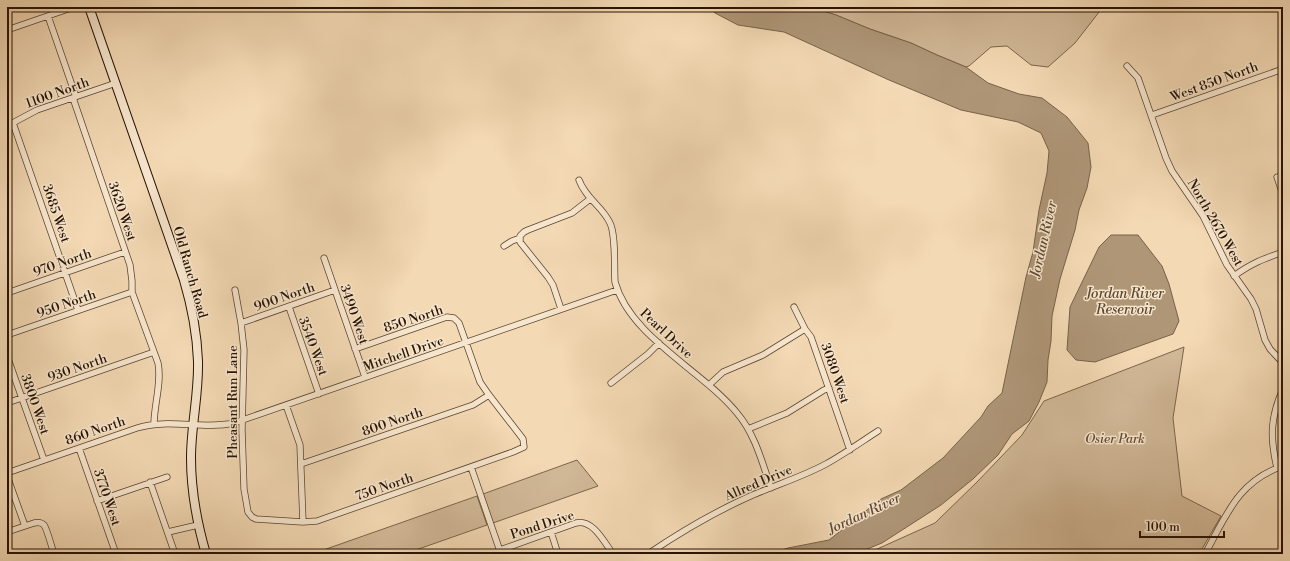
<svg xmlns="http://www.w3.org/2000/svg" width="1290" height="561" font-family="'Libre Bodoni',serif">
<style>
.green{fill:#d0b796;stroke:#7c654c}
.water{fill:#ae9677;stroke:#786248}
.lines{fill:none;stroke-linecap:round;stroke-linejoin:round}
.street-casing{stroke:#5b442e;stroke-width:7}
.secondary-casing{stroke:#281301;stroke-width:10}
.street{stroke:#f7e6ce;stroke-width:5.5}
.secondary{stroke:#f7e6ce;stroke-width:8}
.labels{text-anchor:middle;stroke-width:3;stroke-linejoin:round;paint-order:stroke}
.street-label{font-size:13px;fill:#281301;stroke:#f7e6ce}
.park-label{font-size:13px;font-style:italic;fill:#634c35;stroke:#f7e6ce}
.water-label{font-size:14px;font-style:italic;fill:#5e4730;stroke:#f7e6ce}
</style>
<rect width="100%" height="100%" fill="#f3d9b4"/>
<filter id="stains"><feTurbulence type="fractalNoise" baseFrequency=".005" numOctaves="4"/><feColorMatrix values="0 0 0 0 .2 0 0 0 0 .09 0 0 0 0 .02 0 0 0 .5 -.17"/></filter>
<radialGradient id="worn" r=".72"><stop offset=".6" stop-color="#630" stop-opacity="0"/><stop offset="1" stop-color="#630" stop-opacity=".3"/></radialGradient>
<path class="green" d="M811,7H1103L1075,43L1048,67L1031,65L1007,46L991,47L969,66L966,67L937,55L911,43L870,29L836,15Z
M1184,347L1173,418L1182,496L1221,516L1199,554H866L935,523L977,482L1022,435L1044,401Z
M577,460L598,486L493,523L483,494Z
M477,496L487,525L410,552L405,554H312Z"/>
<path class="water" d="M708,7H811L836,15L870,29L911,43L937,55L966,67L988,83L1019,94L1042,98L1067,117L1088,143L1091,167L1087,188L1079,210L1075,230L1060,279L1052,316L1051,341L1048,360L1047,382L1039,402L1029,421L1012,434L998,455L973,479L941,505L882,543L855,554H769L788,548L829,540L881,499L901,490L943,458L981,417L988,406L1002,393L1026,277L1033,252L1039,210L1047,173L1049,151L1041,133L1018,122L961,110L889,80L784,32L738,25L715,13Z
M1111,235H1138L1162,266L1169,284L1179,321L1173,334L1095,362L1076,360L1067,350L1070,307L1099,247Z"/>
<g class="lines">
<defs>
<path id="street" d="M48,16L76,97
M7,30L71,8
M1127,66L1138,78L1166,158L1172,171L1203,216L1227,265L1251,299L1256,309L1265,340L1270,349L1283,363
M73,98L130,265L132,281V292L158,363C162,382 154,405 154,424
M1152,115L1283,69
M13,123L78,310
M7,126L37,110L116,83
M1277,177L1283,195
M579,180C586,199 602,206 610,223C616,235 614,268 615,282C630,337 702,370 737,413C755,434 762,462 771,488
M504,246L512,241L520,238
M324,258L365,377
M1234,276C1252,263 1263,259 1283,252
M235,290L241,323L244,350L242,430L244,489L248,512L252,517L256,519L303,522L317,521L513,452L524,447L523,439L489,395L480,382L459,323L454,318L447,317L355,349
M7,293L125,252
M289,307L319,394
M794,307L805,329L811,337L850,450
M561,309L553,285L548,277L520,242V236L524,232L528,230L572,213L590,199
M241,323L335,290
M7,335L132,292
M7,356L44,460
M611,383L648,354L659,343
M709,385L723,372L763,355L805,329
M7,403L154,352
M286,405L300,445L303,522
M748,429L787,413L824,390L829,388
M79,448L116,554
M301,464L473,405L489,395
M471,467L501,554
M1277,468C1270,438 1270,418 1283,389
M7,473L137,428C169,418 202,430 234,423L617,290
M7,476L25,526
M150,482L175,554
M97,501L167,477
M7,532L34,523C38,522 41,522 44,525C47,529 52,548 54,554
M168,532L198,525
M551,532L558,554
M489,554L576,523C593,519 604,542 613,554
M648,554C679,533 711,514 746,498C772,486 800,478 826,464C844,454 861,442 878,431
M1205,554C1226,516 1238,481 1283,466"/>
<path id="secondary" d="M89,7L184,280C192,307 197,333 198,361C199,394 191,425 191,458C191,490 197,523 206,554"/>
</defs>
<use href="#street" class="street-casing"/>
<use href="#secondary" class="secondary-casing"/>
<use href="#street" class="street"/>
<use href="#secondary" class="secondary"/>
</g>
<g class="labels">
<g class="street-label">
<text transform="translate(1214 81) rotate(-20)" y="5">West 850 North</text>
<text transform="translate(57 92) rotate(-20)" y="5">1100 North</text>
<text transform="translate(123 211) rotate(71)" y="5">3620 West</text>
<text transform="translate(57 213) rotate(71)" y="5">3685 West</text>
<text transform="translate(1216 222) rotate(60)" y="5">North 2670 West</text>
<text transform="translate(62 262) rotate(-19)" y="5">970 North</text>
<text transform="translate(191 272) rotate(74)" y="5">Old Ranch Road</text>
<text transform="translate(284 296) rotate(-19)" y="5">900 North</text>
<text transform="translate(66 303) rotate(-19)" y="5">950 North</text>
<text transform="translate(355 314) rotate(71)" y="5">3490 West</text>
<text transform="translate(413 318) rotate(-18)" y="5">850 North</text>
<text transform="translate(667 333) rotate(43)" y="5">Pearl Drive</text>
<text transform="translate(314 346) rotate(70)" y="5">3540 West</text>
<text transform="translate(403 353) rotate(-19)" y="5">Mitchell Drive</text>
<text transform="translate(77 367) rotate(-19)" y="5">930 North</text>
<text transform="translate(836 373) rotate(71)" y="5">3080 West</text>
<text transform="translate(232 402) rotate(-90)" y="5">Pheasant Run Lane</text>
<text transform="translate(36 404) rotate(71)" y="5">3800 West</text>
<text transform="translate(392 421) rotate(-19)" y="5">800 North</text>
<text transform="translate(95 430) rotate(-19)" y="5">860 North</text>
<text transform="translate(758 482) rotate(-23)" y="5">Allred Drive</text>
<text transform="translate(384 486) rotate(-19)" y="5">750 North</text>
<text transform="translate(108 497) rotate(71)" y="5">3770 West</text>
<text transform="translate(542 524) rotate(-18)" y="5">Pond Drive</text>
</g>
<g class="park-label">
<text x="1115" y="443">Osier Park</text>
</g>
<g class="water-label">
<text transform="translate(1043 239) rotate(-77)" y="5">Jordan River</text>
<text x="1125" y="298">Jordan River<tspan x="1125" dy="16">Reservoir</tspan></text>
<text transform="translate(864 513) rotate(-25)" y="5">Jordan River</text>
</g>
</g>
<rect width="1290" height="561" fill="none" stroke="#f3d9b4" stroke-width="24"/>
<rect x="8" y="8" width="1274" height="545" fill="none" stroke="#281301" stroke-width="2"/>
<rect x="12" y="12" width="1266" height="537" fill="none" stroke="#281301"/>
<path d="M1140 531v6h84v-6" fill="none" stroke="#281301" stroke-width="2"/>
<text x="1146" y="531" font-size="12" fill="#281301" stroke="#f7e6ce" stroke-width="3" paint-order="stroke">100 m</text>
<rect width="100%" height="100%" filter="url(#stains)"/>
<rect width="100%" height="100%" fill="url(#worn)"/>
</svg>
